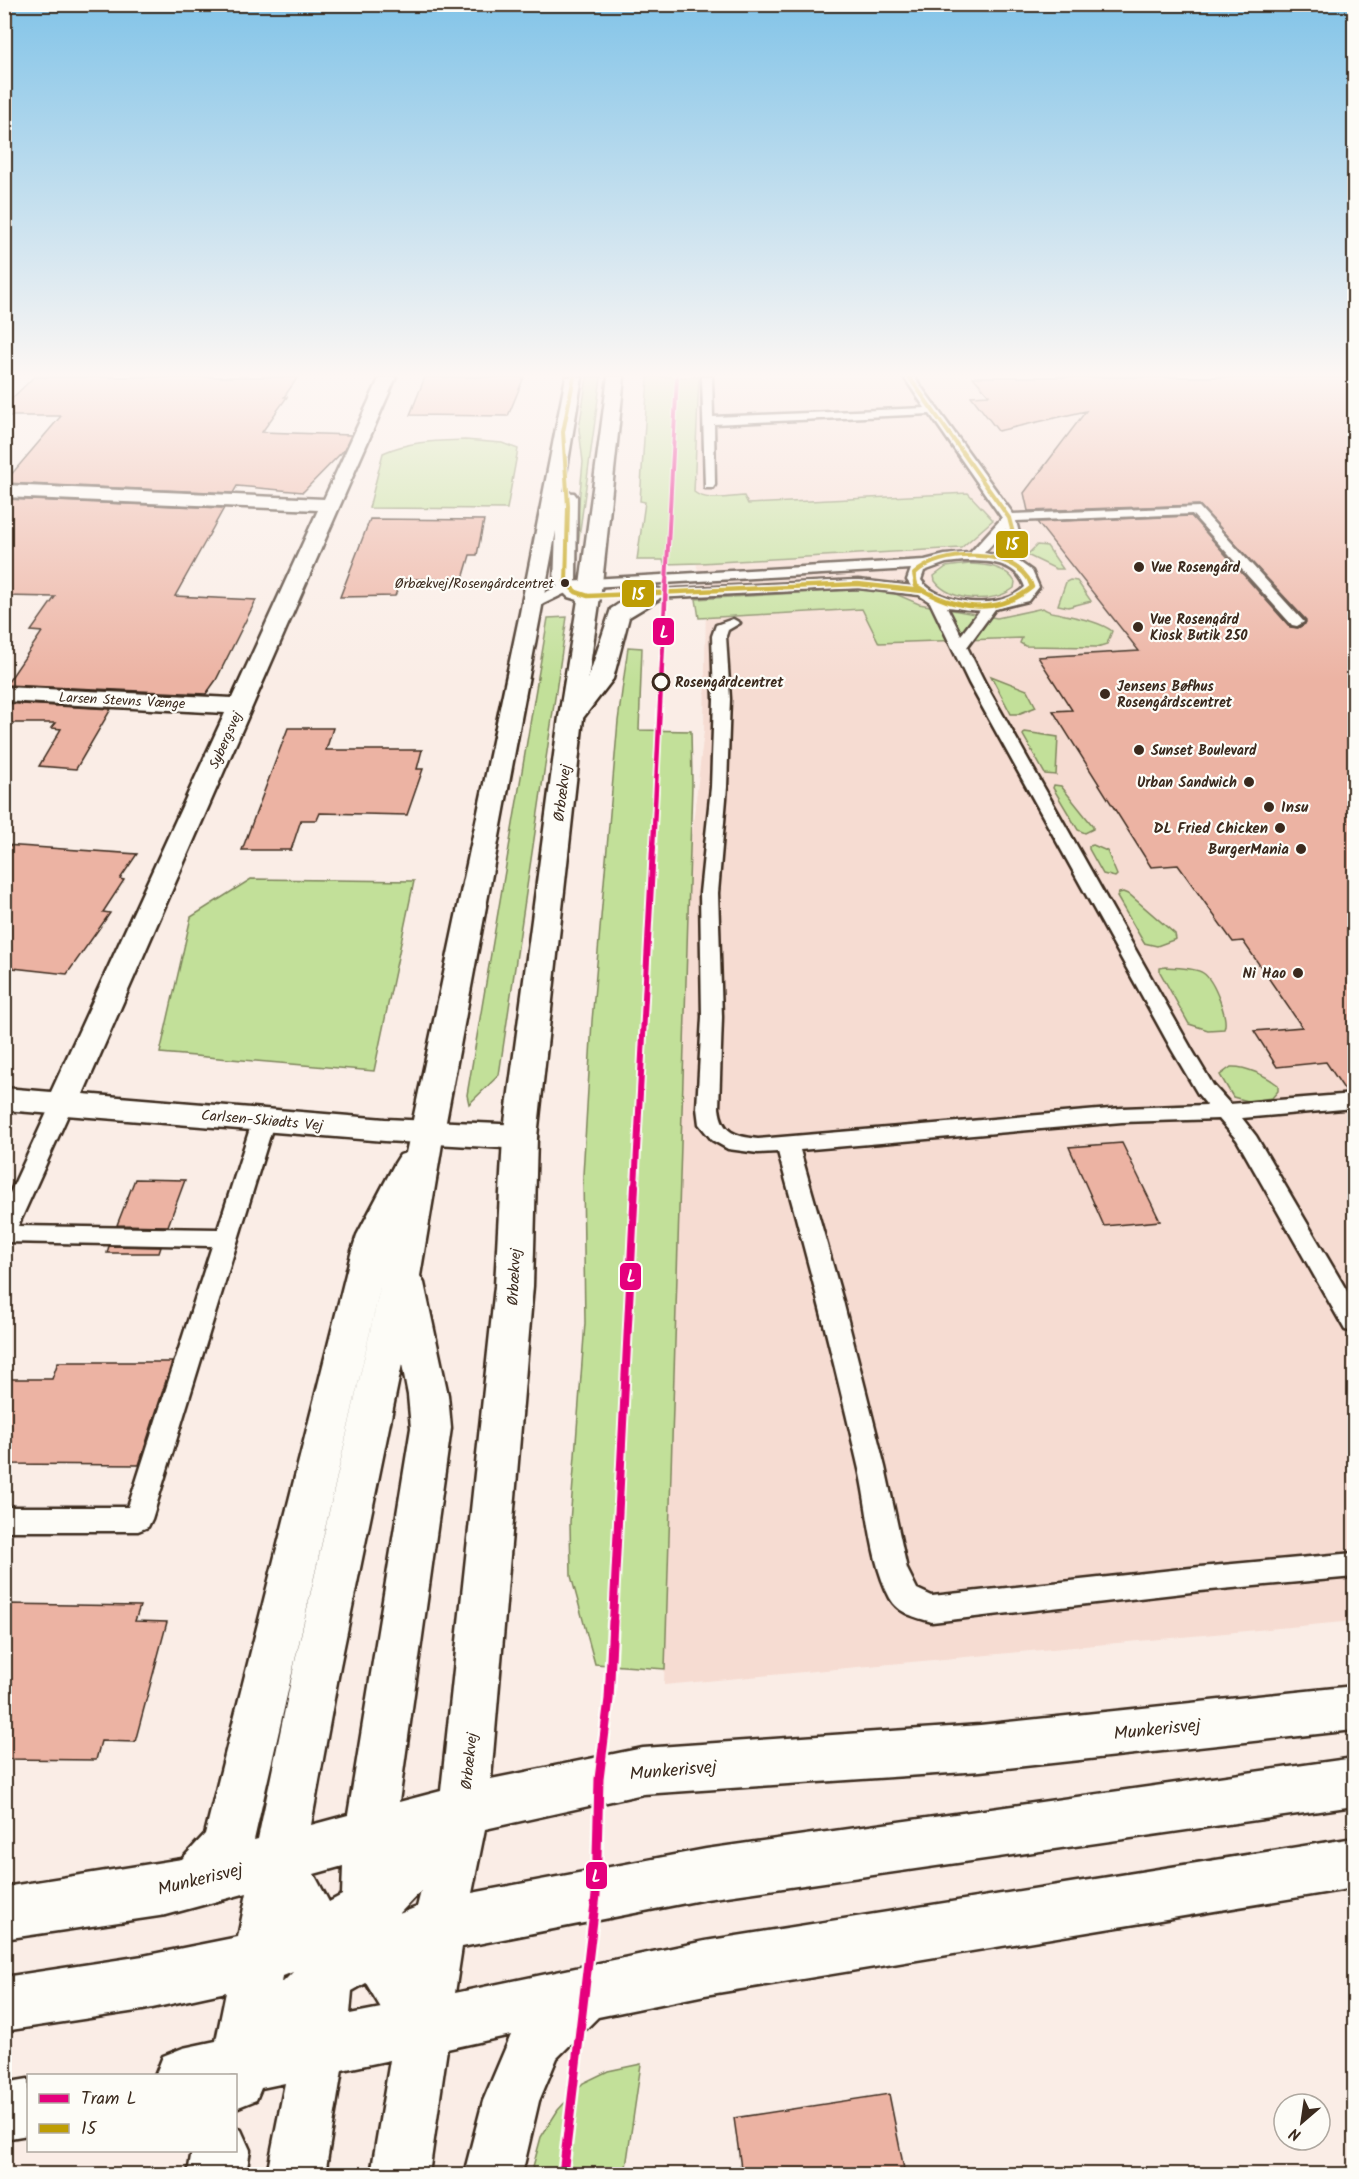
<svg xmlns="http://www.w3.org/2000/svg" width="1359" height="2179" font-family="Kalam,sans-serif">
<style>
.built{fill:#f6dcd2}
.green{fill:#c2e099;stroke:#7e855c;stroke-width:1.5}
.building{fill:#ecb3a3;stroke:#3b2a1e;stroke-width:1.5}
.lines{fill:none;stroke-linecap:round;stroke-linejoin:round}
.lane-casing{stroke:#3b2a1e;stroke-width:5}
.street-casing{stroke:#3b2a1e;stroke-width:5}
.secondary-casing{stroke:#3b2a1e;stroke-width:5}
.lane{fill:#fdfcf7;fill-rule:evenodd}
.street{fill:#fdfcf7;fill-rule:evenodd}
.secondary{fill:#fdfcf7;fill-rule:evenodd}
.bus-1-far1-casing{stroke:#fdfcf7;stroke-width:6}
.bus-1-casing{stroke:#fdfcf7;stroke-width:8}
.bus-1-far1{stroke:#be9d03;stroke-width:4}
.bus-1{stroke:#be9d03;stroke-width:4.5}
.tram-1-far4-casing{stroke:#fdfcf7;stroke-width:6}
.tram-1-far3-casing{stroke:#fdfcf7;stroke-width:8}
.tram-1-far2-casing{stroke:#fdfcf7;stroke-width:10}
.tram-1-far1-casing{stroke:#fdfcf7;stroke-width:12}
.tram-1-casing{stroke:#fdfcf7;stroke-width:14}
.tram-1-far4{stroke:#e5007d;stroke-width:4}
.tram-1-far3{stroke:#e5007d;stroke-width:4.5}
.tram-1-far2{stroke:#e5007d;stroke-width:6}
.tram-1-far1{stroke:#e5007d;stroke-width:8}
.tram-1{stroke:#e5007d;stroke-width:9}
.poi-dot{fill:#3b2a1e;stroke:#fdfcf7;stroke-width:2}
.stop-dot{fill:#fdfcf7;stroke:#3b2a1e;stroke-width:3}
.labels{text-anchor:middle;stroke-width:4.5;stroke-linejoin:round;paint-order:stroke}
.far-poi-label{font-size:14px;font-weight:bold;fill:#3b2a1e;stroke:#fdfcf7;text-anchor:start}
.bus-label{font-size:14px;fill:#3b2a1e;stroke:#fdfcf7;text-anchor:end}
.far-stop-label{font-size:14px;font-weight:bold;fill:#3b2a1e;stroke:#fdfcf7;text-anchor:start}
.far-street-label{font-size:14px;fill:#3b2a1e;stroke:#fdfcf7}
.street-label{font-size:15px;fill:#3b2a1e;stroke:#fdfcf7}
.poi-label{font-size:15px;font-weight:bold;fill:#3b2a1e;stroke:#fdfcf7;text-anchor:end}
.near-street-label{font-size:18px;fill:#3b2a1e;stroke:#fdfcf7}
.line-badge{stroke:#fdfcf7;stroke-width:2}
.badge-label{font-size:16px;text-anchor:middle;font-weight:bold;fill:#fff}
</style>
<rect width="100%" height="100%" fill="#faede6"/>
<filter id="ink" filterUnits="userSpaceOnUse"><feTurbulence type="fractalNoise" baseFrequency=".0167" numOctaves="2"/><feDisplacementMap in="SourceGraphic" scale="12" xChannelSelector="R" yChannelSelector="G"/><feConvolveMatrix kernelMatrix="1 2 1 2 8 2 1 2 1" color-interpolation-filters="sRGB"/></filter>
<g filter="url(#ink)">
<path class="built" d="M697,377H1354V1621L664,1685L687,875L704,731L706,599L696,563L694,492Z"/>
<path class="green" d="M587,377H601L577,552L573,563L583,462L579,429Z
M648,377H699L694,492C706,502 729,497 744,496L748,504L968,493L993,520L961,548L701,563L664,564L663,560H637L645,502L640,501Z
M465,440L502,443L518,449L507,509L369,508L383,453C409,441 436,441 465,440Z
M1037,545L1047,546L1063,569H1056L1027,555Z
M969,564C986,565 1006,566 1015,582L1014,588C994,604 950,602 935,581L934,576L946,567Z
M1070,580L1077,581L1091,601L1068,607L1058,605L1066,582Z
M869,589L891,592L919,604L997,618L1043,608C1049,613 1053,612 1061,614C1077,618 1098,621 1112,631L1107,644L1097,647L1025,646L1020,643L1022,638L879,643L862,609L699,618L696,599Z
M567,617L499,1075L469,1104L467,1095L548,618Z
M628,647L642,648L639,730L691,731L692,784L665,1669L595,1664L571,1576L570,1522L585,1323L583,1175L592,1021L618,721Z
M991,676L1027,690L1036,707L1018,714H1011Z
M1025,732L1058,737L1056,775L1045,774L1023,735Z
M1054,785L1061,786L1093,826V829L1085,833L1078,830L1053,788Z
M1093,845L1107,851L1117,875L1115,877L1103,874L1089,849V846Z
M251,879L414,881L374,1071L160,1053L191,917Z
M1123,892L1130,895L1175,934L1176,939L1157,946L1144,943L1117,897L1119,893Z
M1165,967C1176,968 1194,967 1203,973C1214,980 1229,1019 1224,1029L1208,1030L1189,1024L1160,972V968Z
M1231,1067C1245,1066 1267,1076 1278,1085V1091L1272,1098L1248,1101L1233,1097L1220,1075Z
M641,2064L625,2174H531L541,2137L558,2110L583,2083L608,2071Z"/>
<path class="building" d="M34,377H298L284,397H287L262,432L351,435L344,450L303,492L237,486L233,493L4,483L61,416H4V406Z
M425,377H524L508,416L410,415Z
M973,377H1354V1092H1346L1326,1062L1277,1067L1254,1031L1302,1027L1243,941L1233,942L1178,865L1151,867L1053,711L1072,710L1038,657L1139,651L1037,522L1191,516L1290,627L1298,628L1305,624L1306,620L1199,505L1028,511L1024,493L1086,411L998,431L971,396L989,395Z
M4,499L224,508L175,596L256,600L216,680L206,694L6,685L42,632L31,631L55,597L4,596Z
M370,519L484,520L477,555H470L463,579H401L395,596L340,597Z
M4,703L111,709L76,769L39,766L61,729L51,728L55,723H4Z
M288,728H333L326,750H422L417,769H423L407,815L320,813L317,820H301L291,850H242Z
M4,845L137,854L120,879L124,880L103,912L110,913L67,974L4,967Z
M1122,1143L1160,1221L1104,1226L1069,1147Z
M135,1179L185,1180L168,1226L117,1225Z
M109,1246L161,1247L159,1253H107Z
M58,1362H172L139,1465L4,1464V1379H52Z
M4,1604L140,1606L135,1621L167,1622L135,1742L101,1741L96,1760L4,1759Z
M889,2094L904,2169L872,2175H742L734,2118Z"/>
<g class="lines">
<defs>
<path id="lane" d="M702,377H712L713,417L925,408L904,377H914L1013,514L1199,507L1304,622L1297,626L1292,625L1192,514L1016,521L1019,533L1018,561L1032,571L1039,587L1028,601L995,609L967,647L985,683L1192,1050L1213,1085L1230,1104L1354,1094V1108L1242,1118L1256,1136L1354,1303V1332L1345,1330L1237,1140L1219,1119L1122,1122L800,1150L843,1301L885,1467L907,1569L917,1589L932,1596L1200,1567L1354,1553V1577L1200,1591L932,1622C915,1617 899,1614 890,1598C870,1561 868,1506 858,1465C834,1360 807,1256 778,1152L758,1153L728,1149L712,1140L699,1124L697,1108L702,1017L700,893L711,787L714,699L712,636L716,625L733,619L740,623L728,630L726,636L730,699L727,787L718,893L722,1017L719,1108C722,1133 735,1136 758,1139L1122,1108L1207,1105L1198,1094L1172,1050L969,683L930,602L919,595L858,588L635,599L628,595L635,591L858,580L911,586L907,580L911,569L591,587L572,590L537,607H527L525,604L527,601L563,584L591,579L925,560L945,555L970,553L1002,518L930,414L714,424L715,485L713,488H705ZM1006,529L1005,557L984,553ZM964,561C988,561 1016,561 1025,587C1005,611 939,606 921,580L924,571L946,563ZM947,607L980,610L961,635Z
M62,1097L69,1099L73,1104L18,1226L218,1229L253,1119L256,1114L264,1112L272,1114L275,1119L152,1519L148,1527L138,1531H4V1507H128L212,1246L4,1242V1206L51,1104L55,1099Z"/>
<path id="street" d="M380,377H396L83,1094L385,1119L520,1125L532,1129L537,1137L532,1145L520,1149L385,1141L4,1110V1088L51,1092L225,713L4,701V687L232,698L318,510L4,497V485L324,499Z"/>
<path id="secondary" d="M566,377H582L563,492L574,493L577,497L576,581L580,585L608,377H624L602,583L588,679L611,609C625,601 641,585 659,589L662,594L659,599L629,617L613,679L583,718L537,1137L533,1286L491,1779L643,1748L980,1725L1354,1686V1730L980,1771L643,1794L485,1829L472,1893L706,1849L1354,1758V1806L706,1899L462,1947L455,1993L705,1941L1354,1838V1888L705,1995L598,2017L557,2058L539,2101L522,2174H464L483,2101L511,2035L447,2049L429,2174H371L390,2060L342,2070L325,2174H267L285,2083L261,2088L256,2100L236,2108V2076H155L163,2056L183,2048L216,2041L226,1992L143,2010L4,2031V1977L143,1956L238,1937L247,1893L166,1915L4,1939V1887L182,1859L205,1834L351,1254L357,1235L395,1163L400,1155L406,1153L520,613ZM556,531L554,583L568,597L578,600L559,717L503,1137L495,1286L441,1791L399,1802L451,1428L448,1395L424,1283L420,1276L444,1132ZM387,1257L294,1666L258,1839L254,1840ZM402,1364L408,1395L411,1428L348,1815L311,1825L340,1666ZM343,1866L342,1895L329,1902L314,1874ZM421,1891L417,1907L399,1914ZM293,1972L282,1983L283,1976ZM366,1983L381,2008L350,2014L352,1991Z
M28,2079V2135L4,2139V2083Z
M236,2127L241,2130L250,2150L246,2174H188L192,2150H236Z"/>
</defs>
<use href="#lane" class="lane-casing"/>
<use href="#street" class="street-casing"/>
<use href="#secondary" class="secondary-casing"/>
<use href="#lane" class="lane"/>
<use href="#street" class="street"/>
<use href="#secondary" class="secondary"/>
<defs>
<path id="bus-1-far1" d="M909,377L1009,518L1013,533L1011,564
M566,584L568,506L563,432L574,377
M916,584L914,574C939,549 1015,547 1031,584"/>
<path id="bus-1" d="M565,582L576,592L588,596L858,584L922,591
M915,582L916,586C953,609 996,617 1032,587L1030,582"/>
</defs>
<use href="#bus-1-far1" class="bus-1-far1-casing"/>
<use href="#bus-1" class="bus-1-casing"/>
<use href="#bus-1-far1" class="bus-1-far1"/>
<use href="#bus-1" class="bus-1"/>
<defs>
<path id="tram-1-far4" d="M666,584L677,377"/>
<path id="tram-1-far3" d="M653,848L666,582"/>
<path id="tram-1-far2" d="M635,1187L653,847"/>
<path id="tram-1-far1" d="M613,1622L635,1186"/>
<path id="tram-1" d="M563,2174L596,1895L599,1779L609,1699L613,1621"/>
</defs>
<use href="#tram-1-far4" class="tram-1-far4-casing"/>
<use href="#tram-1-far3" class="tram-1-far3-casing"/>
<use href="#tram-1-far2" class="tram-1-far2-casing"/>
<use href="#tram-1-far1" class="tram-1-far1-casing"/>
<use href="#tram-1" class="tram-1-casing"/>
<use href="#tram-1-far4" class="tram-1-far4"/>
<use href="#tram-1-far3" class="tram-1-far3"/>
<use href="#tram-1-far2" class="tram-1-far2"/>
<use href="#tram-1-far1" class="tram-1-far1"/>
<use href="#tram-1" class="tram-1"/>
</g>
</g>
<linearGradient id="sky" x2="0" y2="1"><stop stop-color="#83c4e8"/><stop offset="0.55" stop-color="#fdf7f4"/><stop offset="1" stop-color="#fdf7f4" stop-opacity="0"/></linearGradient>
<rect width="1359" height="682" fill="url(#sky)"/>
<g class="poi-dot">
<circle cx="1139" cy="567" r="6"/>
<circle cx="565" cy="583" r="5"/>
<circle cx="1138" cy="627" r="6"/>
<circle cx="1105" cy="694" r="6"/>
<circle cx="1139" cy="750" r="6"/>
<circle cx="1249" cy="782" r="6"/>
<circle cx="1269" cy="807" r="6"/>
<circle cx="1280" cy="828" r="6"/>
<circle cx="1301" cy="849" r="6"/>
<circle cx="1298" cy="973" r="6"/>
</g>
<circle class="stop-dot" cx="661" cy="682" r="8"/>
<g class="labels">
<g class="far-poi-label">
<text x="1151" y="572">Vue Rosengård</text>
<text x="1150" y="624">Vue Rosengård<tspan x="1150" dy="16">Kiosk Butik 250</tspan></text>
<text x="1117" y="691">Jensens Bøfhus<tspan x="1117" dy="16">Rosengårdscentret</tspan></text>
<text x="1151" y="755">Sunset Boulevard</text>
<text x="1237" y="787" text-anchor="end">Urban Sandwich</text>
</g>
<g class="bus-label">
<text x="554" y="588">Ørbækvej/Rosengårdcentret</text>
</g>
<g class="far-stop-label">
<text x="675" y="687">Rosengårdcentret</text>
</g>
<g class="far-street-label">
<text transform="translate(122 700) rotate(3)" y="5">Larsen Stevns Vænge</text>
<text transform="translate(225 740) rotate(-66)" y="5">Sybergsvej</text>
</g>
<g class="street-label">
<text transform="translate(562 793) rotate(-83)" y="5">Ørbækvej</text>
<text transform="translate(262 1120) rotate(5)" y="5">Carlsen-Skiødts Vej</text>
<text transform="translate(514 1277) rotate(-87)" y="5">Ørbækvej</text>
<text transform="translate(469 1761) rotate(-84)" y="5">Ørbækvej</text>
</g>
<g class="poi-label">
<text x="1281" y="812" text-anchor="start">Insu</text>
<text x="1268" y="833">DL Fried Chicken</text>
<text x="1289" y="854">BurgerMania</text>
<text x="1286" y="978">Ni Hao</text>
</g>
<g class="near-street-label">
<text transform="translate(1157 1729) rotate(-6)" y="6">Munkerisvej</text>
<text transform="translate(673 1770) rotate(-5)" y="6">Munkerisvej</text>
<text transform="translate(200 1879) rotate(-14)" y="6">Munkerisvej</text>
</g>
</g>
<g class="line-badge">
<rect x="995" y="530" width="34" height="29" rx="6" fill="#be9d03"/>
<rect x="621" y="579" width="34" height="29" rx="6" fill="#be9d03"/>
<rect x="652" y="617" width="23" height="29" rx="6" fill="#e5007d"/>
<rect x="619" y="1262" width="23" height="29" rx="6" fill="#e5007d"/>
<rect x="585" y="1861" width="23" height="29" rx="6" fill="#e5007d"/>
</g>
<g class="badge-label">
<text x="1012" y="550">15</text>
<text x="638" y="600">15</text>
<text x="664" y="638">L</text>
<text x="631" y="1282">L</text>
<text x="596" y="1882">L</text>
</g>
<rect width="1359" height="2179" fill="none" stroke="#fdfcf7" stroke-width="24"/>
<rect x="12" y="12" width="1335" height="2155" fill="none" stroke="#3b2a1e" stroke-width="2" filter="url(#ink)"/>
<rect x="27" y="2074" width="210" height="78" fill="#fdfcf7" stroke="#afa8a0" stroke-width="1.5"/>
<rect x="39" y="2094" width="30" height="9" fill="#e5007d" stroke="#afa8a0" stroke-width="1.5"/>
<text x="81" y="2104" font-size="18" fill="#3b2a1e">Tram L</text>
<rect x="39" y="2124" width="30" height="9" fill="#be9d03" stroke="#afa8a0" stroke-width="1.5"/>
<text x="81" y="2134" font-size="18" fill="#3b2a1e">15</text>
<g transform="translate(1302 2122) rotate(209)"><circle r="28" fill="#fdfcf7" stroke="#afa8a0" stroke-width="1.5"/>
<path d="M0-4.5L10 22L0 15L-10 22Z" fill="#3b2a1e"/>
<text y="-9" font-size="16" font-weight="bold" text-anchor="middle" fill="#3b2a1e">N</text>
</g>
</svg>
